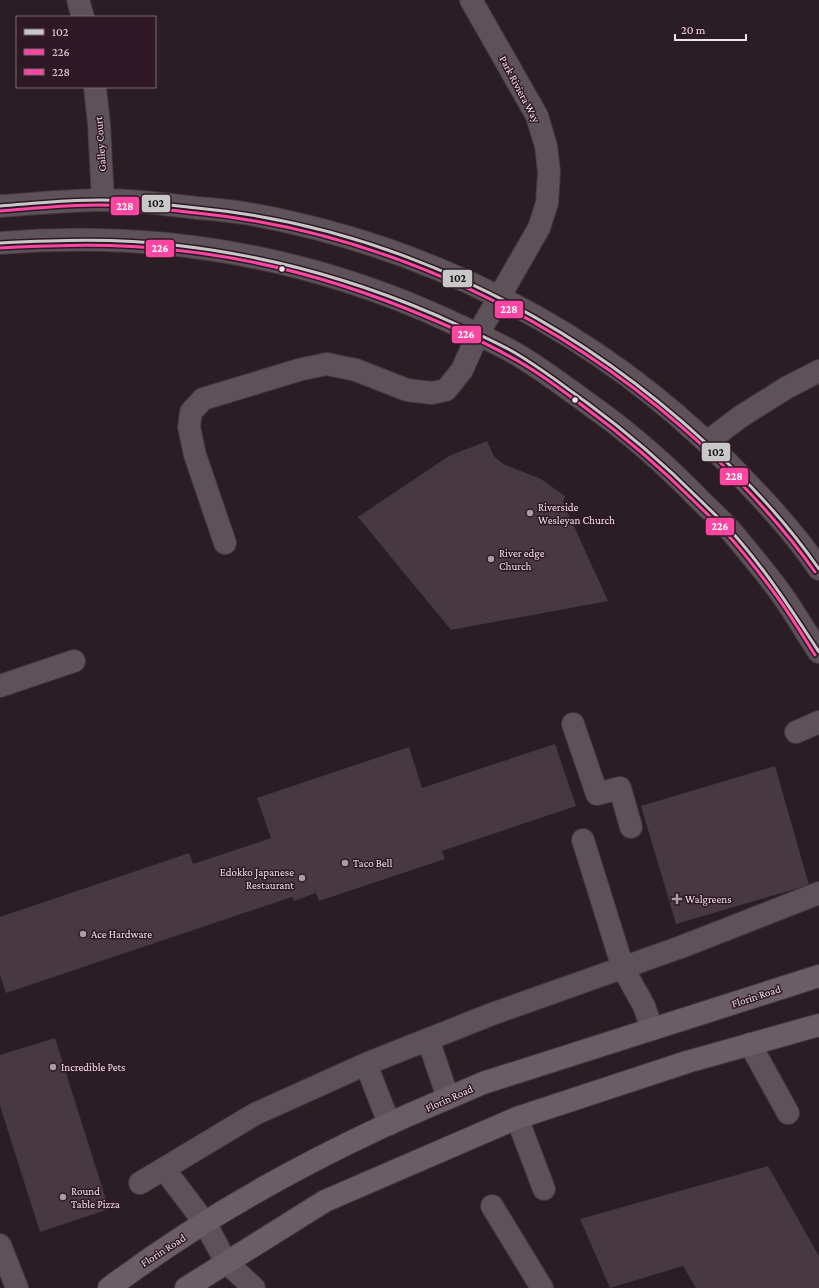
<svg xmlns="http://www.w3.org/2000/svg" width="819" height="1288" font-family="'Crimson Pro',serif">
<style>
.building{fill:#473841}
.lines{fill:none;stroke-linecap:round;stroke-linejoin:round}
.minor-casing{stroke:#42383d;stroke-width:24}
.major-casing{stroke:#42383d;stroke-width:24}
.minor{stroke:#5d5259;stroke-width:22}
.major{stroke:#6b5d65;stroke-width:22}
.bus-1-casing{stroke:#2f1825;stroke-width:6}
.bus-2-casing{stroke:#2f1825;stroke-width:6}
.bus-3-casing{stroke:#2f1825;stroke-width:6}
.bus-1{stroke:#c8c8c8;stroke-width:3}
.bus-2{stroke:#fd46a1;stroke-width:3}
.bus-3{stroke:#fd46a1;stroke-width:3}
.bus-dot{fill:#f1e1e9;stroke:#2f1825;stroke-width:1.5}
.poi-dot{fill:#ab9ca4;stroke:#2f1825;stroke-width:1.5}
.labels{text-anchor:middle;stroke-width:3;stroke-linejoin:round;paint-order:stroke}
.street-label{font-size:11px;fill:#f1e1e9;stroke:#2f1825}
.poi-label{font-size:11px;fill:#f1e1e9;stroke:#2f1825;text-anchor:start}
.line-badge{stroke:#2f1825;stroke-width:1.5}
.badge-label{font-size:11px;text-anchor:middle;font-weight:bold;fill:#fff}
.pale-badge-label{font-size:11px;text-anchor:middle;font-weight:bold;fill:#111}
</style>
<rect width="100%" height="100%" fill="#2a1d24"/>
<path class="building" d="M487,441L494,456L503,464L541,479L565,496L563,502L608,601L451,630L358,517L449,456Z
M555,744L576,806L442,851L445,859L319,901L316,893L294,901L292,897L6,993L0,975V917L189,853L193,864L271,838L257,798L409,747L422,788Z
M775,766L809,885L676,924L641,806Z
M55,1038L109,1209L40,1232L0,1106V1055Z
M768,1166L819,1256V1288H696L683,1266L610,1288L580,1219Z"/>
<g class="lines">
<defs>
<path id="minor" d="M78,0L83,17
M95,87L99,124L103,200
M0,206C34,204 69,200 104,200C135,200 166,204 197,208C213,209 229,211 244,213C427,245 596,330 727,462C759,495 793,530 819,569
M0,243C157,230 306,255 449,321C472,332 496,342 518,355C543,370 567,388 590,405C630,433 666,465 700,500C710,510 721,520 731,531C746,549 762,568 777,588C792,608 805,631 819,652
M707,442L740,417L786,388L819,371
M225,543L195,455L189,427L191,412L203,399L302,369L327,364L356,370L407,390L432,393L446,390L462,370L478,334L539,228L547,203L549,172L546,146L537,116L471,0
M0,686L74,661
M573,724L597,794L620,788L631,827
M796,732L819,722
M583,840L623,968L644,1006L652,1029
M428,1039L448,1098
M750,1044L788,1113
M366,1064L383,1108L390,1124
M517,1118L544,1189
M164,1169L205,1223L226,1262L254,1288
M140,1183L255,1114L366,1064L492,1014L681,947L819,893
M492,1206L542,1288
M0,1245L17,1288"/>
<path id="major" d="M109,1288C193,1225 286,1172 380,1128C414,1112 449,1098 483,1083L819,976
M186,1288L325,1201L517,1118L687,1062L819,1025"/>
</defs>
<use href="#minor" class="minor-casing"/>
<use href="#major" class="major-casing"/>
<use href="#minor" class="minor"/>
<use href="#major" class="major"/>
<defs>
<path id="bus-1" d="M0,206C42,203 85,198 127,201C151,202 174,206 197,208C387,226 567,314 706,443C748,481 787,523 819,569
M0,243C58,240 116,238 174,245C263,255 349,278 431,313C458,325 484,336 510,350C537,365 561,384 586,402C627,432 664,464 700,500C710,510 721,520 731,531C765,569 791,609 819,652"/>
<path id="bus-2" d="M0,248C58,245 116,243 174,250C262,259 347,283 429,318C455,329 482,341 507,355C534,369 559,388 583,406C624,436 661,468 696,503C707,514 717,523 727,534C745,554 762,576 778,598C791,616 803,636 815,655"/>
<path id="bus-3" d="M0,211C42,208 85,203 127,206C150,207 173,211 197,213C385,232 564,318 703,446C744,485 783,526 815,572"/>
</defs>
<use href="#bus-1" class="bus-1-casing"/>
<use href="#bus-2" class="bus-2-casing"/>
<use href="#bus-3" class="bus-3-casing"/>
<use href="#bus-1" class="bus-1"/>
<use href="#bus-2" class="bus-2"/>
<use href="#bus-3" class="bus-3"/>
</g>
<g class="bus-dot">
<circle cx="282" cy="269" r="3.5"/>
<circle cx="575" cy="400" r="3.5"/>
</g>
<g class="poi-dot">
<circle cx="530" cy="513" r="4"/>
<circle cx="491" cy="559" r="4"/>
<circle cx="345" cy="863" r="4"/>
<circle cx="302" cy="878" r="4"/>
<path d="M675 893h4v4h4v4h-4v4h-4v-4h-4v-4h4z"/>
<circle cx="83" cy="934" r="4"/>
<circle cx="53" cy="1067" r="4"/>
<circle cx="63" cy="1197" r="4"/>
</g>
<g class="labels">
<g class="street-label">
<text transform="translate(520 89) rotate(62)" y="4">Park Riviera Way</text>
<text transform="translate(100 144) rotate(-94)" y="4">Galley Court</text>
<text transform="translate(756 996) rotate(-18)" y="4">Florin Road</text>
<text transform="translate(449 1098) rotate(-24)" y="4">Florin Road</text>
<text transform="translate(163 1250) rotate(-33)" y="4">Florin Road</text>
</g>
<g class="poi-label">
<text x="538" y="511">Riverside<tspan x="538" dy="13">Wesleyan Church</tspan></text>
<text x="499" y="557">River edge<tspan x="499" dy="13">Church</tspan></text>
<text x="353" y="867">Taco Bell</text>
<text x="294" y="876" text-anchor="end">Edokko Japanese<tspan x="294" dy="13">Restaurant</tspan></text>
<text x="685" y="903">Walgreens</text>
<text x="91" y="938">Ace Hardware</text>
<text x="61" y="1071">Incredible Pets</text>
<text x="71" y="1195">Round<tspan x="71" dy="13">Table Pizza</tspan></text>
</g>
</g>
<g class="line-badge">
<rect x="141" y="194" width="30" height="19" rx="4" fill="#c8c8c8"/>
<rect x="110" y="196" width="30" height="20" rx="4" fill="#fd46a1"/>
<rect x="145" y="239" width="30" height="19" rx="4" fill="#fd46a1"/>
<rect x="442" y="269" width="31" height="19" rx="4" fill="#c8c8c8"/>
<rect x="494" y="300" width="30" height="19" rx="4" fill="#fd46a1"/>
<rect x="451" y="325" width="31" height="19" rx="4" fill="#fd46a1"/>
<rect x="701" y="442" width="30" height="20" rx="4" fill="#c8c8c8"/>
<rect x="719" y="467" width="30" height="19" rx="4" fill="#fd46a1"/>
<rect x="705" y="517" width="30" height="19" rx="4" fill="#fd46a1"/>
</g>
<g class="badge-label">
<text x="125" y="210">228</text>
<text x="160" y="252">226</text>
<text x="509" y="313">228</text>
<text x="466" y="338">226</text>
<text x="734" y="480">228</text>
<text x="720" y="530">226</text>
</g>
<g class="pale-badge-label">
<text x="156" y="207">102</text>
<text x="458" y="282">102</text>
<text x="716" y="456">102</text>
</g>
<rect x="16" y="16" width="140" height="72" fill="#2f1825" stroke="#7d6873"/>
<rect x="24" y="29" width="20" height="6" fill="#c8c8c8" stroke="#7d6873"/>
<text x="52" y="36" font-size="12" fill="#f1e1e9">102</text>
<rect x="24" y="49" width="20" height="6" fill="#fd46a1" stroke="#7d6873"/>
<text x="52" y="56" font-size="12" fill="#f1e1e9">226</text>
<rect x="24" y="69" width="20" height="6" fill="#fd46a1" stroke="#7d6873"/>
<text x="52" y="76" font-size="12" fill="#f1e1e9">228</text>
<path d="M675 34v6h71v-6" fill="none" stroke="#f1e1e9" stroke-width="2"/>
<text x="681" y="34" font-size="12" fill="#f1e1e9" stroke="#2f1825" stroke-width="3" paint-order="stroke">20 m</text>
</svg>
